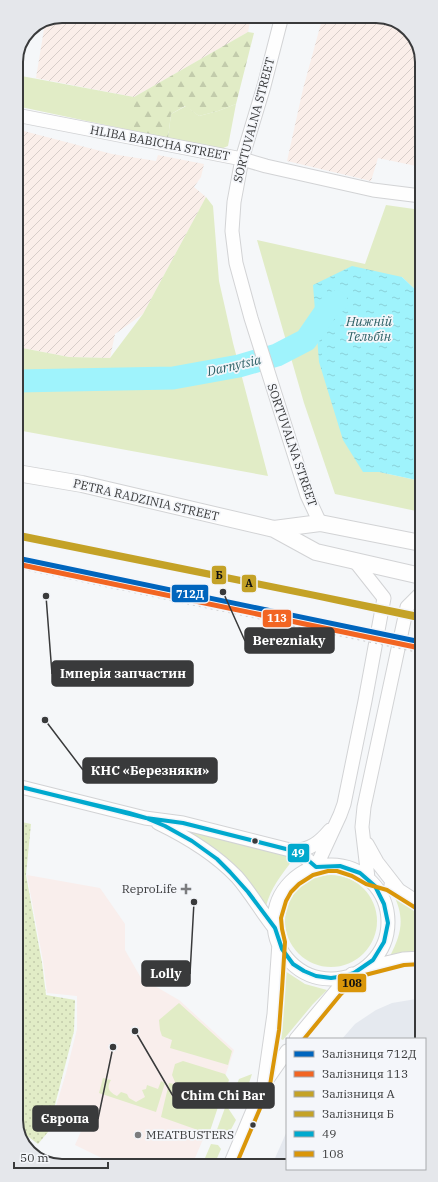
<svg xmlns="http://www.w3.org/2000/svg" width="438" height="1182" font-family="'IBM Plex Serif',serif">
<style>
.commercial{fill:#f9eeec}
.industrial{fill:url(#industrial-furrows)}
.built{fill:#e5e9ef}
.green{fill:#e1ecc6}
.forest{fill:url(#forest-firs)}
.park{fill:url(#park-dots)}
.water{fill:url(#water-ripples)}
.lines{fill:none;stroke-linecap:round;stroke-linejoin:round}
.river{stroke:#9ff3fc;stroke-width:23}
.minor-casing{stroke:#d2d3d5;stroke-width:15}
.major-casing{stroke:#d2d3d5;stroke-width:18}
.minor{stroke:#fefefe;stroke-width:13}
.major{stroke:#fefefe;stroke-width:16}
.rail{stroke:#cececf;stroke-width:3;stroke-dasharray:2 4;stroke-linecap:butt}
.bus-1-casing{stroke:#f4f6fa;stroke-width:7}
.bus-2-casing{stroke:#f4f6fa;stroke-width:7}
.bus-1{stroke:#00a9ce;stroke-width:4}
.bus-2{stroke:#da9609;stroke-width:4}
.rail-1-casing{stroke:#f4f6fa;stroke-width:8}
.rail-2-casing{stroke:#f4f6fa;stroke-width:8}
.rail-3-casing{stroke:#f4f6fa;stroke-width:8}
.rail-4-casing{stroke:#f4f6fa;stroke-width:8}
.rail-1{stroke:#0065bd;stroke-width:5}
.rail-2{stroke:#f26522;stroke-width:5}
.rail-3{stroke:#c4a227;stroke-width:5}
.rail-4{stroke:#c4a227;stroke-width:5}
.bus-dot{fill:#393a3b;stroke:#f4f6fa;stroke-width:1.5}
.poi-dot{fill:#7b7c7e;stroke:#f4f6fa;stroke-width:1.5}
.labels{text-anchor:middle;stroke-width:3.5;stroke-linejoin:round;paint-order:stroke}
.street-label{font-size:12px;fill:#393a3b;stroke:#f4f6fa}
.poi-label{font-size:12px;fill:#393a3b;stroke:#f4f6fa;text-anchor:end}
.water-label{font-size:13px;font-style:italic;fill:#2e6166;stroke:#f4f6fa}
.rim{fill:none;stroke:#393a3b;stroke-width:2}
.leader{fill:none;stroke:#393a3b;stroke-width:1.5}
.callout-dot{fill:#393a3b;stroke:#f4f6fa;stroke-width:1.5}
.callout{fill:#393a3b;stroke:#393a3b;stroke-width:1.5}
.callout-label{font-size:13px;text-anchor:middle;font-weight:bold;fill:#fff}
.line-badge{stroke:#f4f6fa;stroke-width:1.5}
.badge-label{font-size:11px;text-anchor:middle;font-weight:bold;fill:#fff}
.pale-badge-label{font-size:11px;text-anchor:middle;font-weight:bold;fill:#111}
</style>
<defs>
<pattern id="industrial-furrows" width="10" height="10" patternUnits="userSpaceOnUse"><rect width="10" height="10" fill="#faeee9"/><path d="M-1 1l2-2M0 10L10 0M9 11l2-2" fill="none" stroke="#d7cdc9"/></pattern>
<pattern id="forest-firs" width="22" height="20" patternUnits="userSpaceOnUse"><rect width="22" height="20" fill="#e1ecc6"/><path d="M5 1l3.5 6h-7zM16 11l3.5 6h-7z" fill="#c2cbab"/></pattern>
<pattern id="park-dots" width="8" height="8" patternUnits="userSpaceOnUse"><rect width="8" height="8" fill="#e1ecc6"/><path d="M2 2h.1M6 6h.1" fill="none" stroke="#c2cbab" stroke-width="1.8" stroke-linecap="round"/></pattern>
<pattern id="water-ripples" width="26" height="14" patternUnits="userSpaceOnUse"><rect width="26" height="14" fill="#9ff3fc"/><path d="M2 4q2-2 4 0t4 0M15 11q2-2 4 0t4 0" fill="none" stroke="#8ad1d9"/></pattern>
</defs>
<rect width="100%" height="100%" fill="#f5f7f9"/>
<path class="commercial" d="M27,875L100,888L125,924V950L141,978L179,1000L234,1050L204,1137L192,1165L118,1166L75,1145L83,1127L54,1113L66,1073L77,1029V996L47,993L43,961Z"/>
<path class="industrial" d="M62,16H251L248,32L134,97L36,78L45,23Z
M323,16H379L404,26L418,47L416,56L420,57L421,167L378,158L371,181L287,161L303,89Z
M16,129L112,154L156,161L158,155L204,164L201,177L194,187L206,197L143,314L115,334L110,358L69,357L17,347Z"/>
<path class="built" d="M422,998V1039H342L355,1024L376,1010L392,1003Z
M287,1131V1165H272Z"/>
<path class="green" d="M16,75L134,97V131L16,106Z
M236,104L228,146L221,149L168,138L171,114L186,106L199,116L218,111Z
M206,197L213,206L219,281L233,343L268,476L17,430V347L69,357L110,358L143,314Z
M386,205L421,210V295L402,277L363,472H379L421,481V512L335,494L304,403L257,240L365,264Z
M187,828L291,856L292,861C281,875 271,888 266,906L187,831Z
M285 921a46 46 0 1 1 92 0a46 46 0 1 1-92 0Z
M394,892L422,911V949L390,956C402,933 405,917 393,894Z
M285,971L305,984L327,990L313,1004L283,1040L281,1039L284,1001Z
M179,1003L232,1051L228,1065L170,1048L172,1040L162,1036L160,1030L159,1020Z
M183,1061L225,1074L229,1080L226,1089L220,1096L175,1082L172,1075L175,1064Z
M252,1074L241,1107L232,1097L239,1079Z
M103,1078L111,1080C106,1088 109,1092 117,1096L121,1092L127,1094L129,1098L136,1102L145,1097L142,1090L146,1089L147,1085L158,1089L161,1081L165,1083L156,1112L99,1093Z
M169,1083L174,1084L171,1096L211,1107L213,1098L220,1101L209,1134L161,1117Z
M226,1105L236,1120L227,1137L215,1135Z
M211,1144L218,1145L221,1149L214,1165H202Z"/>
<path class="forest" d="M248,32L254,33L236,104L218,111L199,116L185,106L171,114L168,138L134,131V97Z"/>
<path class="park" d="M17,821L31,824L26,875L42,963L46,995L75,1000L74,1031L48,1132L38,1144L18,1129Z"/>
<path class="water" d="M352,266L402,277L421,295V481L379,472H363L343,440L319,362L313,285Z"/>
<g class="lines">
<path class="river" d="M17,381L173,378L239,366L277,355L306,340L328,308L336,302"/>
<defs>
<path id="minor" d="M282,16L264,86L242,159L234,202L232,231L236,263L251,318L307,495L320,523
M16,115L242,159L266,166L373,190L421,196
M17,786L145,818L183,823L294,851L302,855L316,867
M158,823C187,837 215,854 237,877C251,893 262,913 276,930
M367,844L377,862L398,889
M294,851C311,849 319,843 330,830
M274 922a57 57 0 1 1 114 0a57 57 0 1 1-114 0Z
M316,867L340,815L344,804L365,701L384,598L354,560
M368,878L362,827L364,807L407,607L421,593
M391,885L422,905
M365,968L403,959L422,958
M296,1039L337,990L352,974
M264,1084L274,1014L279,943
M230,1165L264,1084L287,1051"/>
<path id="major" d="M17,473L82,484L274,529L316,552L421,576
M274,529L320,523L421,543"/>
</defs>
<use href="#minor" class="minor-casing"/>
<use href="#major" class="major-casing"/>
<use href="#minor" class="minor"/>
<use href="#major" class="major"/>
<path class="rail" d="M17,567L421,652"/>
<defs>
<path id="bus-1" d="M17,786L66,798
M17,786L66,798
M66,798L129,813L146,818
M66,798L146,818
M146,818L183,823L294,851L302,855L316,867L340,866L360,873L375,886L384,904L388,923L384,942L373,960L354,973L345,976L331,978L316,976L304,971L293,964L282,949L275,928L248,892L230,872L217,859L192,841L165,826Z"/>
<path id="bus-2" d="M304,1039L341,994L356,979L365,975L404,965L422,964
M236,1165L270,1085L279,1030L282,989L285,942L282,929L281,918L286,901L291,892L299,884L313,875L328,871H337L352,876L366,884L387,890L419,910"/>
</defs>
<use href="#bus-1" class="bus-1-casing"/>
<use href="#bus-2" class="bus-2-casing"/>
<use href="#bus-1" class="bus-1"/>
<use href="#bus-2" class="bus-2"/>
<defs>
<path id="rail-1" d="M17,558L421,642"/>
<path id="rail-2" d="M17,564L420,648"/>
<path id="rail-3" d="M18,537L313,596L421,619"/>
<path id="rail-4" d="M17,534L421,616"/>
</defs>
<use href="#rail-1" class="rail-1-casing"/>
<use href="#rail-2" class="rail-2-casing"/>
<use href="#rail-3" class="rail-3-casing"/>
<use href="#rail-4" class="rail-4-casing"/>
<use href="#rail-1" class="rail-1"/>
<use href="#rail-2" class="rail-2"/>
<use href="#rail-3" class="rail-3"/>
<use href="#rail-4" class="rail-4"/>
</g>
<g class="bus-dot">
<circle cx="255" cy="841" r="3.5"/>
<circle cx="253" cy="1125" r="3.5"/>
</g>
<g class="poi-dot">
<path d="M184 883h4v4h4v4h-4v4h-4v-4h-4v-4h4z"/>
<circle cx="138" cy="1135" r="4"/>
</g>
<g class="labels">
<g class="street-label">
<text transform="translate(254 120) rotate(-75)" y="4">SORTUVALNA STREET</text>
<text transform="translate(160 143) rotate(11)" y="4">HLIBA BABICHA STREET</text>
<text transform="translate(292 445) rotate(71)" y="4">SORTUVALNA STREET</text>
<text transform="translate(146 500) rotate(13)" y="4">PETRA RADZINIA STREET</text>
</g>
<g class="poi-label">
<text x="177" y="893">ReproLife</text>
<text x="146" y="1139" text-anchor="start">MEATBUSTERS</text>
</g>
<g class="water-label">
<text x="369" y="326">Нижній<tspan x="369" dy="15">Тельбін</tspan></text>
<text transform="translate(234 365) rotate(-13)" y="5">Darnytsia</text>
</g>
</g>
<path d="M0 0H438V1182H0ZM62 23H376A39 39 0 0 1 415 62V1120A39 39 0 0 1 376 1159H62A39 39 0 0 1 23 1120V62A39 39 0 0 1 62 23Z" fill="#e5e7eb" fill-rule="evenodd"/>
<path class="rim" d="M62 23H376A39 39 0 0 1 415 62V1120A39 39 0 0 1 376 1159H62A39 39 0 0 1 23 1120V62A39 39 0 0 1 62 23Z"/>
<path class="leader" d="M223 592L245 641M46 596L52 674M45 720L83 770M194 902L190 974M135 1031L173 1096M113 1047L98 1119"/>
<g class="callout-dot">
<circle cx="223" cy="592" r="4"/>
<circle cx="46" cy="596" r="4"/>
<circle cx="45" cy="720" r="4"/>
<circle cx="194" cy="902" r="4"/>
<circle cx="135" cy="1031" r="4"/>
<circle cx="113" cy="1047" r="4"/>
</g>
<g class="callout">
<rect x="245" y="628" width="89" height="25" rx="4"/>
<rect x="52" y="661" width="141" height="25" rx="4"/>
<rect x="83" y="758" width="134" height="25" rx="4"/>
<rect x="142" y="961" width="48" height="25" rx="4"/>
<rect x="173" y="1083" width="101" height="25" rx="4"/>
<rect x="33" y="1106" width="65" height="25" rx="4"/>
</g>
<g class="callout-label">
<text x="289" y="645">Berezniaky</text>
<text x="123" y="678">Імперія запчастин</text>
<text x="150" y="775">КНС «Березняки»</text>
<text x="166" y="978">Lolly</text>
<text x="223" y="1100">Chim Chi Bar</text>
<text x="65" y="1123">Європа</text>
</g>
<g class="line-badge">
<rect x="211" y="565" width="16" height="20" rx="4" fill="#c4a227"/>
<rect x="241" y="574" width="16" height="19" rx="4" fill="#c4a227"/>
<rect x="171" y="584" width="38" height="19" rx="4" fill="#0065bd"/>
<rect x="262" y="609" width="30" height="19" rx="4" fill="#f26522"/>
<rect x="287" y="843" width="23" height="20" rx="4" fill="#00a9ce"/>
<rect x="337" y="973" width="30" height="20" rx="4" fill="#da9609"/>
</g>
<g class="badge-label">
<text x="190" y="598">712Д</text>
<text x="277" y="622">113</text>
<text x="298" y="857">49</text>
</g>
<g class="pale-badge-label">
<text x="219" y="579">Б</text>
<text x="249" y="587">A</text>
<text x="352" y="987">108</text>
</g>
<rect x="286" y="1038" width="140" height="132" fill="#f4f6fa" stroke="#a9abae"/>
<rect x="294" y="1051" width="20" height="6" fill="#0065bd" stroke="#a9abae"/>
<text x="322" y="1058" font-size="12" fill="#393a3b">Залізниця 712Д</text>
<rect x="294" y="1071" width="20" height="6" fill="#f26522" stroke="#a9abae"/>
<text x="322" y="1078" font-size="12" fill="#393a3b">Залізниця 113</text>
<rect x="294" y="1091" width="20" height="6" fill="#c4a227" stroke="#a9abae"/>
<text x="322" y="1098" font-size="12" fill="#393a3b">Залізниця A</text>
<rect x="294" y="1111" width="20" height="6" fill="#c4a227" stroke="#a9abae"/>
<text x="322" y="1118" font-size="12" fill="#393a3b">Залізниця Б</text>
<rect x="294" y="1131" width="20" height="6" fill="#00a9ce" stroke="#a9abae"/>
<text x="322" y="1138" font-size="12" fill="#393a3b">49</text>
<rect x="294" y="1151" width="20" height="6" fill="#da9609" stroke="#a9abae"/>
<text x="322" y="1158" font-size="12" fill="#393a3b">108</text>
<path d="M14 1162v6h94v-6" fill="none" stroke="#393a3b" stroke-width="2"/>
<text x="20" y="1162" font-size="12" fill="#393a3b" stroke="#f4f6fa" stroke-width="3" paint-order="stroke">50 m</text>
</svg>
